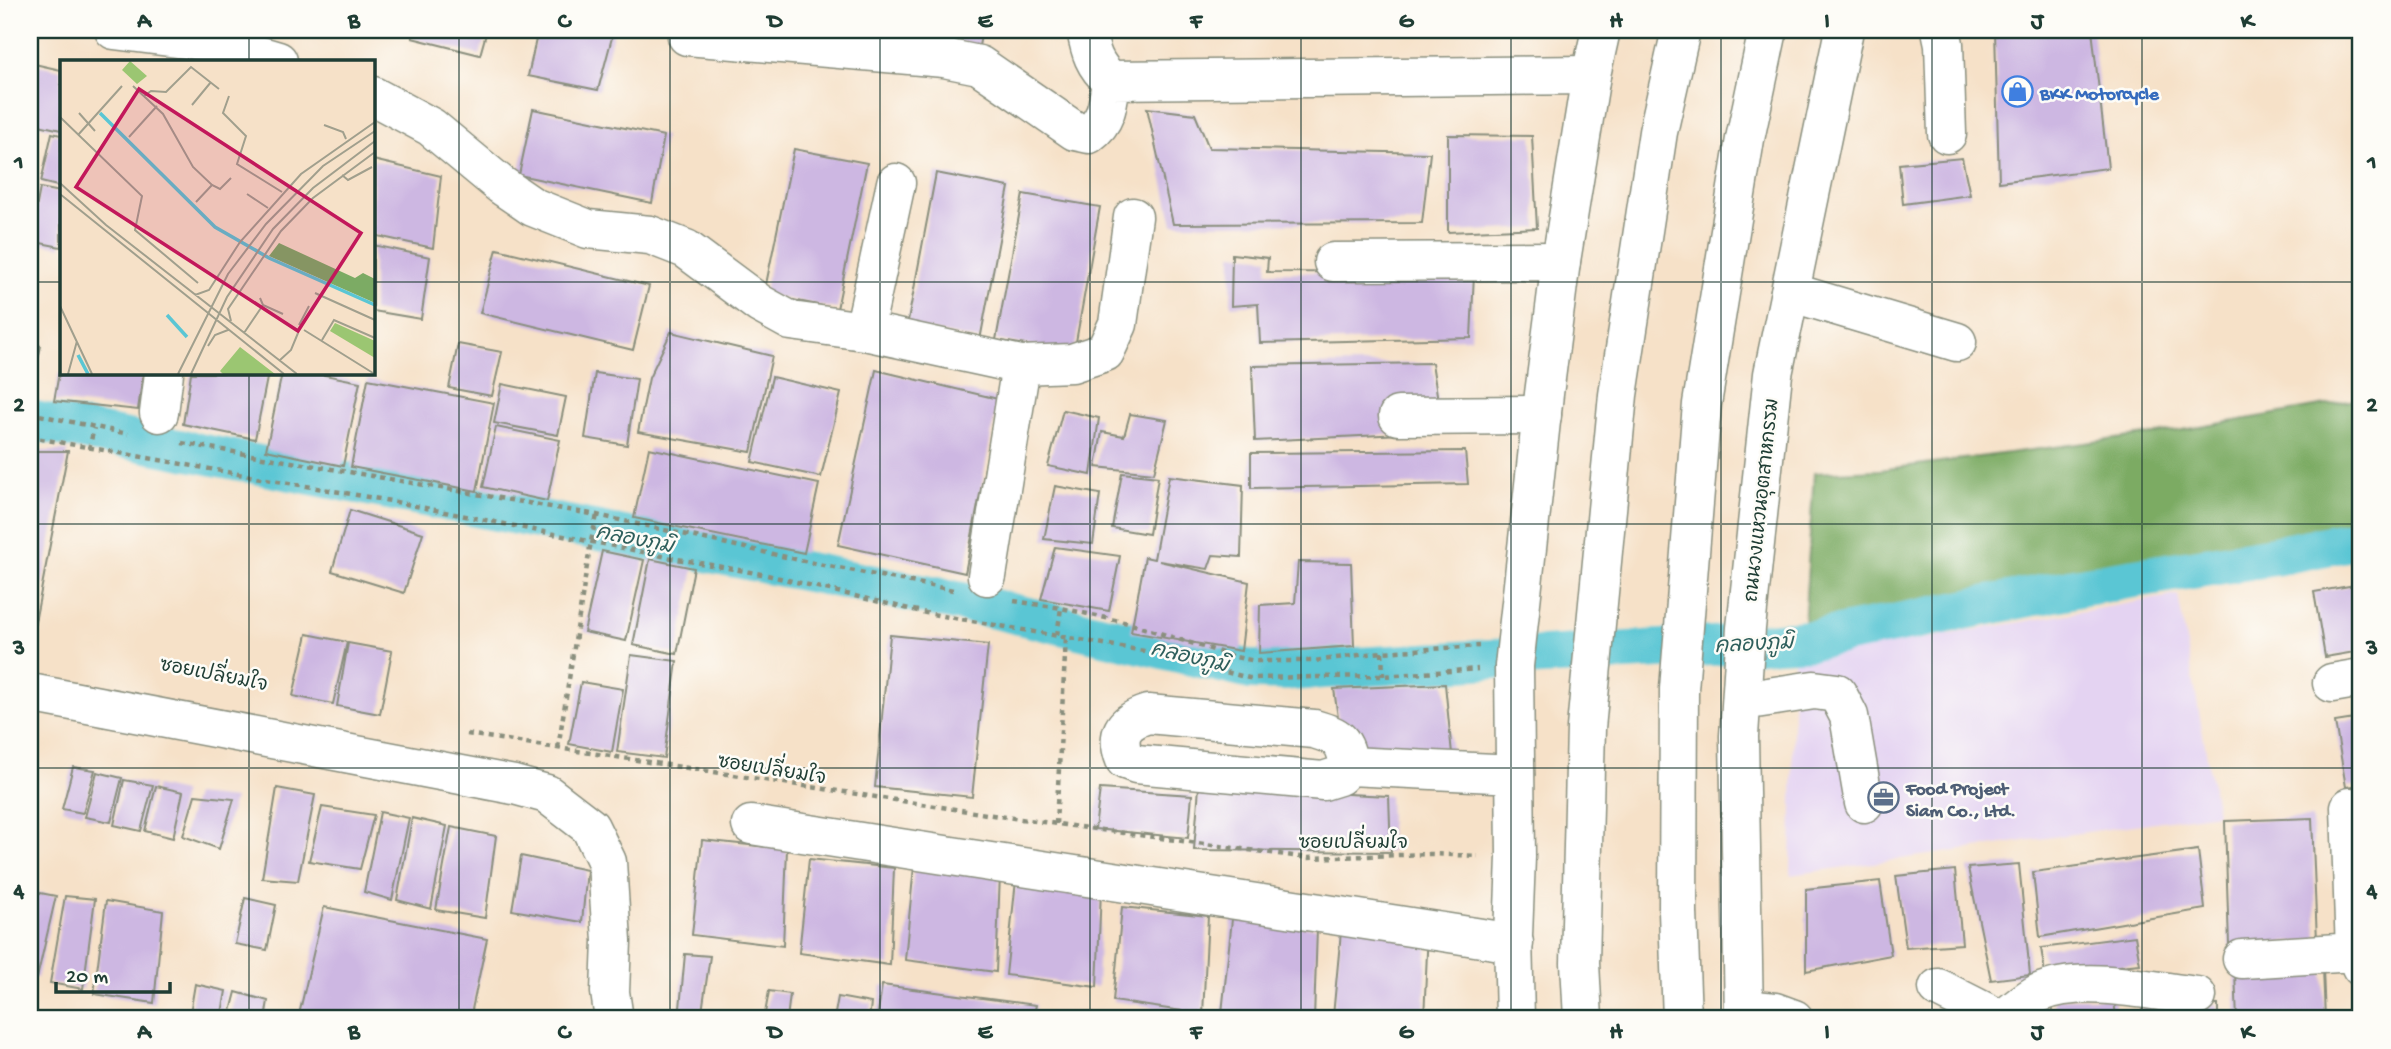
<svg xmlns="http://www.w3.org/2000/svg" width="2391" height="1049" font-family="'Gochi Hand','Playpen Sans Thai',sans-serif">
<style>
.built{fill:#e4d3f2}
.forest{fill:#7cab64;stroke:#4e744c;stroke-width:2}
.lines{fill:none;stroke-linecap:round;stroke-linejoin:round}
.canal{stroke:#5ac6d4;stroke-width:40}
.building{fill:#cdb7e2}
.minor-casing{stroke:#8a8f7e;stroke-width:41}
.major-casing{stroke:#8a8f7e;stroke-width:41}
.path{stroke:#8a8f7e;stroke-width:4.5;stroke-dasharray:5 5;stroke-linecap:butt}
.minor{stroke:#fff;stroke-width:38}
.major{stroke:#fff;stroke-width:38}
.grid{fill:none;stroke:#1f3d34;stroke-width:2;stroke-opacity:0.55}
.labels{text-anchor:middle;stroke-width:5;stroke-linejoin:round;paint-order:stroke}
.shop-label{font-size:19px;font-weight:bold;fill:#366cbe;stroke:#fdfcf7;text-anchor:start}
.street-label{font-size:19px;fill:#1f3d34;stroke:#fdfcf7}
.service-label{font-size:19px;font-weight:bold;fill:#4e5e75;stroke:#fdfcf7;text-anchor:start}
.water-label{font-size:21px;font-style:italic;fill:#2e5f5c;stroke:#fdfcf7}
.inset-river{fill:none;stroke:#5ac6d4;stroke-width:3.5}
.inset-road{fill:none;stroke:#a09f8d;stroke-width:2}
.view{fill:#c2185b;fill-opacity:0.15;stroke:#c2185b;stroke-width:3.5}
.inset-edge{fill:none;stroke:#1f3d34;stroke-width:3.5}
.neatline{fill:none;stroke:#1f3d34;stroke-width:2.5}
.grid-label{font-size:23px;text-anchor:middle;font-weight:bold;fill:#1f3d34}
</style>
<rect width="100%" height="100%" fill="#fdfcf7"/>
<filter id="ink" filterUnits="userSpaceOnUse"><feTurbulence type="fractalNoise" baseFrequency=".0143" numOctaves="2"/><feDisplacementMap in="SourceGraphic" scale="14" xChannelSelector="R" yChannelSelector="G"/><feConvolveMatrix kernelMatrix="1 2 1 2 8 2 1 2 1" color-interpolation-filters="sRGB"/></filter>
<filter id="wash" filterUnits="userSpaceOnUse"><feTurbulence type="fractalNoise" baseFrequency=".00686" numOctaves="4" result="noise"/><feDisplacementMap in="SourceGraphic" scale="28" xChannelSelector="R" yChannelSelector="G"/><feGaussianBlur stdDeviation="1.57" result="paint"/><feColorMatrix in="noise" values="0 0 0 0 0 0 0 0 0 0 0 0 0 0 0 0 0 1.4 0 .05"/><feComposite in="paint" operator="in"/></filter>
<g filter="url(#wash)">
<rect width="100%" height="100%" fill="#f6e1c8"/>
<path class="built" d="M2178,595L2217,813L1791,875L1794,661Z"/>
<path class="forest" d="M2361,399V524L2172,564L1804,626L1814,473L1879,470L2177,431Z"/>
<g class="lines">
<path class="canal" d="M30,420L982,606L1251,670L1290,671L1812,640L2085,586L2274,556L2361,539"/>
</g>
<g id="blocks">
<path class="building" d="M414,30H487L480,55L412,38Z
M538,30H614L598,90L528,76Z
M904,30H982L979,46Z
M1995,30H2092L2108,168L1999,182Z
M30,63L61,70V130L30,123Z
M1147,108L1195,114L1209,148L1430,153L1422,223L1173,224Z
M533,109L664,136L652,203L519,175Z
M52,133L61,135V187L41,182Z
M1448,135L1532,136L1537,228L1448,232Z
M794,149L867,163L837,309L764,294Z
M1962,158L1970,195L1903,204L1899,164Z
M373,160L441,176L433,248L373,235Z
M936,173L1009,187L980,340L907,326Z
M40,188L61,192V247L30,241Z
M1023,194L1100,207L1074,353L996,340Z
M373,245L430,257L421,319L373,311Z
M497,249L649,286L633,350L480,313Z
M1232,254L1268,258L1267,272L1474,273L1471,338L1260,343L1258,304L1231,306Z
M671,332L772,356L751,452L638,432L649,378Z
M30,343L41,346L31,388H30Z
M458,344L502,352L492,396L449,388Z
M1432,363L1443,432L1255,441L1252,366Z
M876,370L998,399L965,573L838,545Z
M59,373H143L138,410L54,401Z
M191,373H268L255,439L183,424Z
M282,373H315L360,382L343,466L266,450Z
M595,373L637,379L627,445L585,438Z
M772,377L841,393L821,477L752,462Z
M368,379L494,403L477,491L351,467Z
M502,384L566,397L558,435L494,423Z
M1063,410L1099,418L1091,475L1048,466Z
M1130,414L1167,420L1154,473L1096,467L1102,432L1124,436Z
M496,427L560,440L547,501L483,487Z
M649,448L819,484L804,553L634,518Z
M30,451H68L31,643H30Z
M1465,451L1468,484L1251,488V453Z
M1122,473L1158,477L1149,534L1112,528Z
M1169,476L1243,485L1241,557L1213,555L1208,569L1159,561L1249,582L1241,651L1131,632L1145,557L1154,559Z
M1055,486L1100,494L1093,544L1044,539Z
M350,510L423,533L404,593L332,571Z
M1055,547L1120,556L1109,611L1041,599Z
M602,551L644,560L626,641L584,632Z
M650,559L694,568L677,654L633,645Z
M1298,562L1351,563L1354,646L1259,653L1260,605L1295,603Z
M2361,584V651L2325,657L2314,592Z
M307,634L347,642L333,704L293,696Z
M890,635L988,645L972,797L875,787Z
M348,643L392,651L380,714L337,706Z
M631,655L677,661L664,758L617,752Z
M581,682L623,689L612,752L569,744Z
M1445,684L1453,764L1347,783L1334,689Z
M2361,718V785L2346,787L2335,722Z
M73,767L95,770L83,813L62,809Z
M97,772L122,778L111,822L85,817Z
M124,780L153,785L141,831L114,825Z
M156,786L183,792L173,838L145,831Z
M1199,787L1389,796L1391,852L1194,850Z
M277,788L315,795L298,881L262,878Z
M1100,789L1192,795L1188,838L1095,829Z
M195,795L234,799L219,849L183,836Z
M322,807L374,815L360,869L309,861Z
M380,812L409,818L392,900L364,892Z
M412,818L447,826L431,909L397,900Z
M2312,818L2317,941L2229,945L2225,821Z
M451,827L496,836L485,918L436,910Z
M702,840L787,849L783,946L692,935Z
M2198,850L2205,909L2040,937L2033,872Z
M521,856L587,870L582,922L512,910Z
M809,859L894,868L890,965L799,953Z
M2019,864L2030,975L1991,980L1968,868Z
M914,866L1000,875L996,972L905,960Z
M1955,870L1962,944L1906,948L1896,876Z
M1016,880L1101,890L1097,987L1006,975Z
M1880,881L1891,955L1806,971V889Z
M30,891L56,896L37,978L30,977Z
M65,896L95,899L83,989L50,983Z
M245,898L276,905L267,950L235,944Z
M106,901L163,911L154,1003L94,994Z
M324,907L487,939L470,1019H298Z
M1122,907L1208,916L1203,1014L1113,1001Z
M1232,919L1317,928L1314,1019H1269L1222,1013Z
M1342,921L1428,930L1424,1019H1358L1333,1016Z
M2135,936L2140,964L2045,973L2041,948Z
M685,954L710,956L701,1019H679Z
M2323,968L2325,1019H2237L2235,972Z
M195,984L226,991L221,1019H189Z
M882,985L1036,1005L1033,1019H877Z
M769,991L790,994L787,1019H764Z
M236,992L268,1001L265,1019H229Z
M838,997L871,1003L869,1019H834Z
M2054,998H2114L2116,1019H2052Z
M2142,1001L2218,1005V1019H2142Z"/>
</g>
</g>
<g filter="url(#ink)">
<use href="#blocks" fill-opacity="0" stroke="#8a8f7e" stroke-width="2"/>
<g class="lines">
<defs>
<path id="minor" d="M114,30L217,43L278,61
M1086,30C1090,51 1094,66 1111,80L1591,75
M1941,30L1944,44L1947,134
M687,36L944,58L979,65L1075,131L1089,134C1108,120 1108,103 1111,80
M373,96L431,127L501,185L533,207L588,229L650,235L686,249L760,304L791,321L864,331L1021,365L1072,363L1105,352L1118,324L1133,217
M1333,262L1561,261
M1790,292L1957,342
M864,331L896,183
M159,413L164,373
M1398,416L1542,415
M987,576L1021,365
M2332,683L2361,678
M30,693L514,785L547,794L590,827L607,862L612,941L610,992L614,1019
M1742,701L1814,690L1837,693L1849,716L1864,803
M1349,766L1339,776L1323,781L1136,764L1125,760C1115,735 1122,722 1148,714L1314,729C1340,737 1344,739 1349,766L1515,774
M2350,807L2355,952L2361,967
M751,825L1514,943
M2242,959L2355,952
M1938,988L1999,1019
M1744,1009L1775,1012L1794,1019
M2003,1019C2015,1011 2026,999 2039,993C2081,974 2152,991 2197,996"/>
<path id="major" d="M1515,1019L1513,936L1516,857L1514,666L1544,394L1561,261L1591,75L1601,30
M1583,1019L1580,963L1586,728L1618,395L1658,132L1681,30
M1682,1019L1678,912L1679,689L1702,404L1745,139L1768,30
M1744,1019L1739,736L1746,628L1773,374L1844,30"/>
</defs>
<use href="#minor" class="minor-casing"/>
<use href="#major" class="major-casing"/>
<path class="path" d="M30,413L128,434
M30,437L396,502L672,558L767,575L926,613L1144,651L1249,678L1383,676L1478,669
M182,443L597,515L813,563L953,590
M89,449L94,428
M1014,601L1061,608L1128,623L1235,657L1256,661H1314L1382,652L1479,646
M1057,635L1061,608
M1382,652L1383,676
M467,734L1006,817L1308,858L1430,854L1478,856
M558,748L591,541L597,515
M1056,824L1066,637"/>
<use href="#minor" class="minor"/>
<use href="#major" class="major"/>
</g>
</g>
<path class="grid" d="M249,30V61M459,30V1019M670,30V1019M880,30V1019M1090,30V1019M1301,30V1019M1511,30V1019M1721,30V1019M1932,30V1019M2142,30V1019M30,282H61M373,282H2361M249,373V1019M30,524H2361M30,768H2361"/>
<defs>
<symbol id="shop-ring" viewBox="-11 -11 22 22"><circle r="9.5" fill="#fdfcf7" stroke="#3f7fe0" stroke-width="1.5"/><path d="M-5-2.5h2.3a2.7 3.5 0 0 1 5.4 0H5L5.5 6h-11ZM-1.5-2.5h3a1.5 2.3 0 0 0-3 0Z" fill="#3f7fe0"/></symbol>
<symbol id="office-ring" viewBox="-11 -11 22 22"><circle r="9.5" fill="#fdfcf7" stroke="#5c6f8a" stroke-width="1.5"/><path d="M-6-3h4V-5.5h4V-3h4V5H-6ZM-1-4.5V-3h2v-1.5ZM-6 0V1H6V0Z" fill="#5c6f8a"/></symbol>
</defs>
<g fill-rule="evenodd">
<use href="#shop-ring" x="2000" y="74" width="35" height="35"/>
<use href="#office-ring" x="1866" y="780" width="35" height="35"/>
</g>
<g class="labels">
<g class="shop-label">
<text x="2040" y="99">BKK Motorcycle</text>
</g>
<g class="street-label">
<text transform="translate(1760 500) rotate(-84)" y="7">ถนนวงแหวนอุตสาหกรรม</text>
<text transform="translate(214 673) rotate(11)" y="7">ซอยเปลี่ยมใจ</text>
<text transform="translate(772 768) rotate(9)" y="7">ซอยเปลี่ยมใจ</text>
<text x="1353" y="848">ซอยเปลี่ยมใจ</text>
</g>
<g class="service-label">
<text x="1906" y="794">Food Project<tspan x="1906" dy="22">Siam Co., Ltd.</tspan></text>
</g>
<g class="water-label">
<text transform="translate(635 538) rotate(11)" y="7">คลองภูมิ</text>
<text transform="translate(1754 643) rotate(-3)" y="7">คลองภูมิ</text>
<text transform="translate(1190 656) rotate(13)" y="7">คลองภูมิ</text>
</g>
</g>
<g transform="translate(60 60)">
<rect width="315" height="315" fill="#f6e1c8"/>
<path d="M70,1L87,16L77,24L62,10ZM275,263L315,281V298L270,271ZM180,287L215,314H163L160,311Z" fill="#9bc672"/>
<path d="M219,183L295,218L303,213L315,219V243L209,196Z" fill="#7cab64"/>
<path class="inset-river" d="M40,53L155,167L209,198L315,245M107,255L127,277M18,295L28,314"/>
<path class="inset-road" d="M73,26L103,54L133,107L152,125L160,129L171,118M84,36L91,31L106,32L131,7L159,29M169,36L163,53L186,76L177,104L222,132M132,45L151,22M19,53L35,71M0,57L82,136L75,170L138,223M264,65L283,72L286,79M18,75L62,26M69,77L97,46M282,115L288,120L312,107M0,123L46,165L237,314M0,134L224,314M187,134L208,148M136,142L152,125M255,233L315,260M135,235L149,230L180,182L241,114L315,62M203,245L223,254M0,246L32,314M171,261L168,249L221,171L253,138L315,92M239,265L249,246M244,270L313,313M184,273L203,245L200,238M262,280L274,260L315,278M148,286L155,275L168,270M220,300L231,290L238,273M8,314L17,281M118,314L168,214L206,164L263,106L315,71M131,314L167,237L213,169L253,128L315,81"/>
<path class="view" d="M79,29L301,173L238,271L16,127Z"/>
<rect width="315" height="315" class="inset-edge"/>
</g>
<rect width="2391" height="1049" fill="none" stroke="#fdfcf7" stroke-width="77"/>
<path d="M56 982v10h114v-10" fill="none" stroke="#1f3d34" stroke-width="3.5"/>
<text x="66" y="982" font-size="21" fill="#1f3d34" stroke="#fdfcf7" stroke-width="5" paint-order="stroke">20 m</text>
<rect x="38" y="38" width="2314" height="972" class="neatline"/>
<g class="grid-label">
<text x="144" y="27">A</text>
<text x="354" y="27">B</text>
<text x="564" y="27">C</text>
<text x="775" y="27">D</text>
<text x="985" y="27">E</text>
<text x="1196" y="27">F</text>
<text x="1406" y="27">G</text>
<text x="1616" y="27">H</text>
<text x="1827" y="27">I</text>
<text x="2037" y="27">J</text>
<text x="2247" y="27">K</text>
<text x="19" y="168">1</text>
<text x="2372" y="168">1</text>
<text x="19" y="411">2</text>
<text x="2372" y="411">2</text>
<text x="19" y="654">3</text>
<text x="2372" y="654">3</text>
<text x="19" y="897">4</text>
<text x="2372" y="897">4</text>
<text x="144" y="1038">A</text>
<text x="354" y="1038">B</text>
<text x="564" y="1038">C</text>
<text x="775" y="1038">D</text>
<text x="985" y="1038">E</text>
<text x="1196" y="1038">F</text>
<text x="1406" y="1038">G</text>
<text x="1616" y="1038">H</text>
<text x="1827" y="1038">I</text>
<text x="2037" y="1038">J</text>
<text x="2247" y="1038">K</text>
</g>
</svg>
